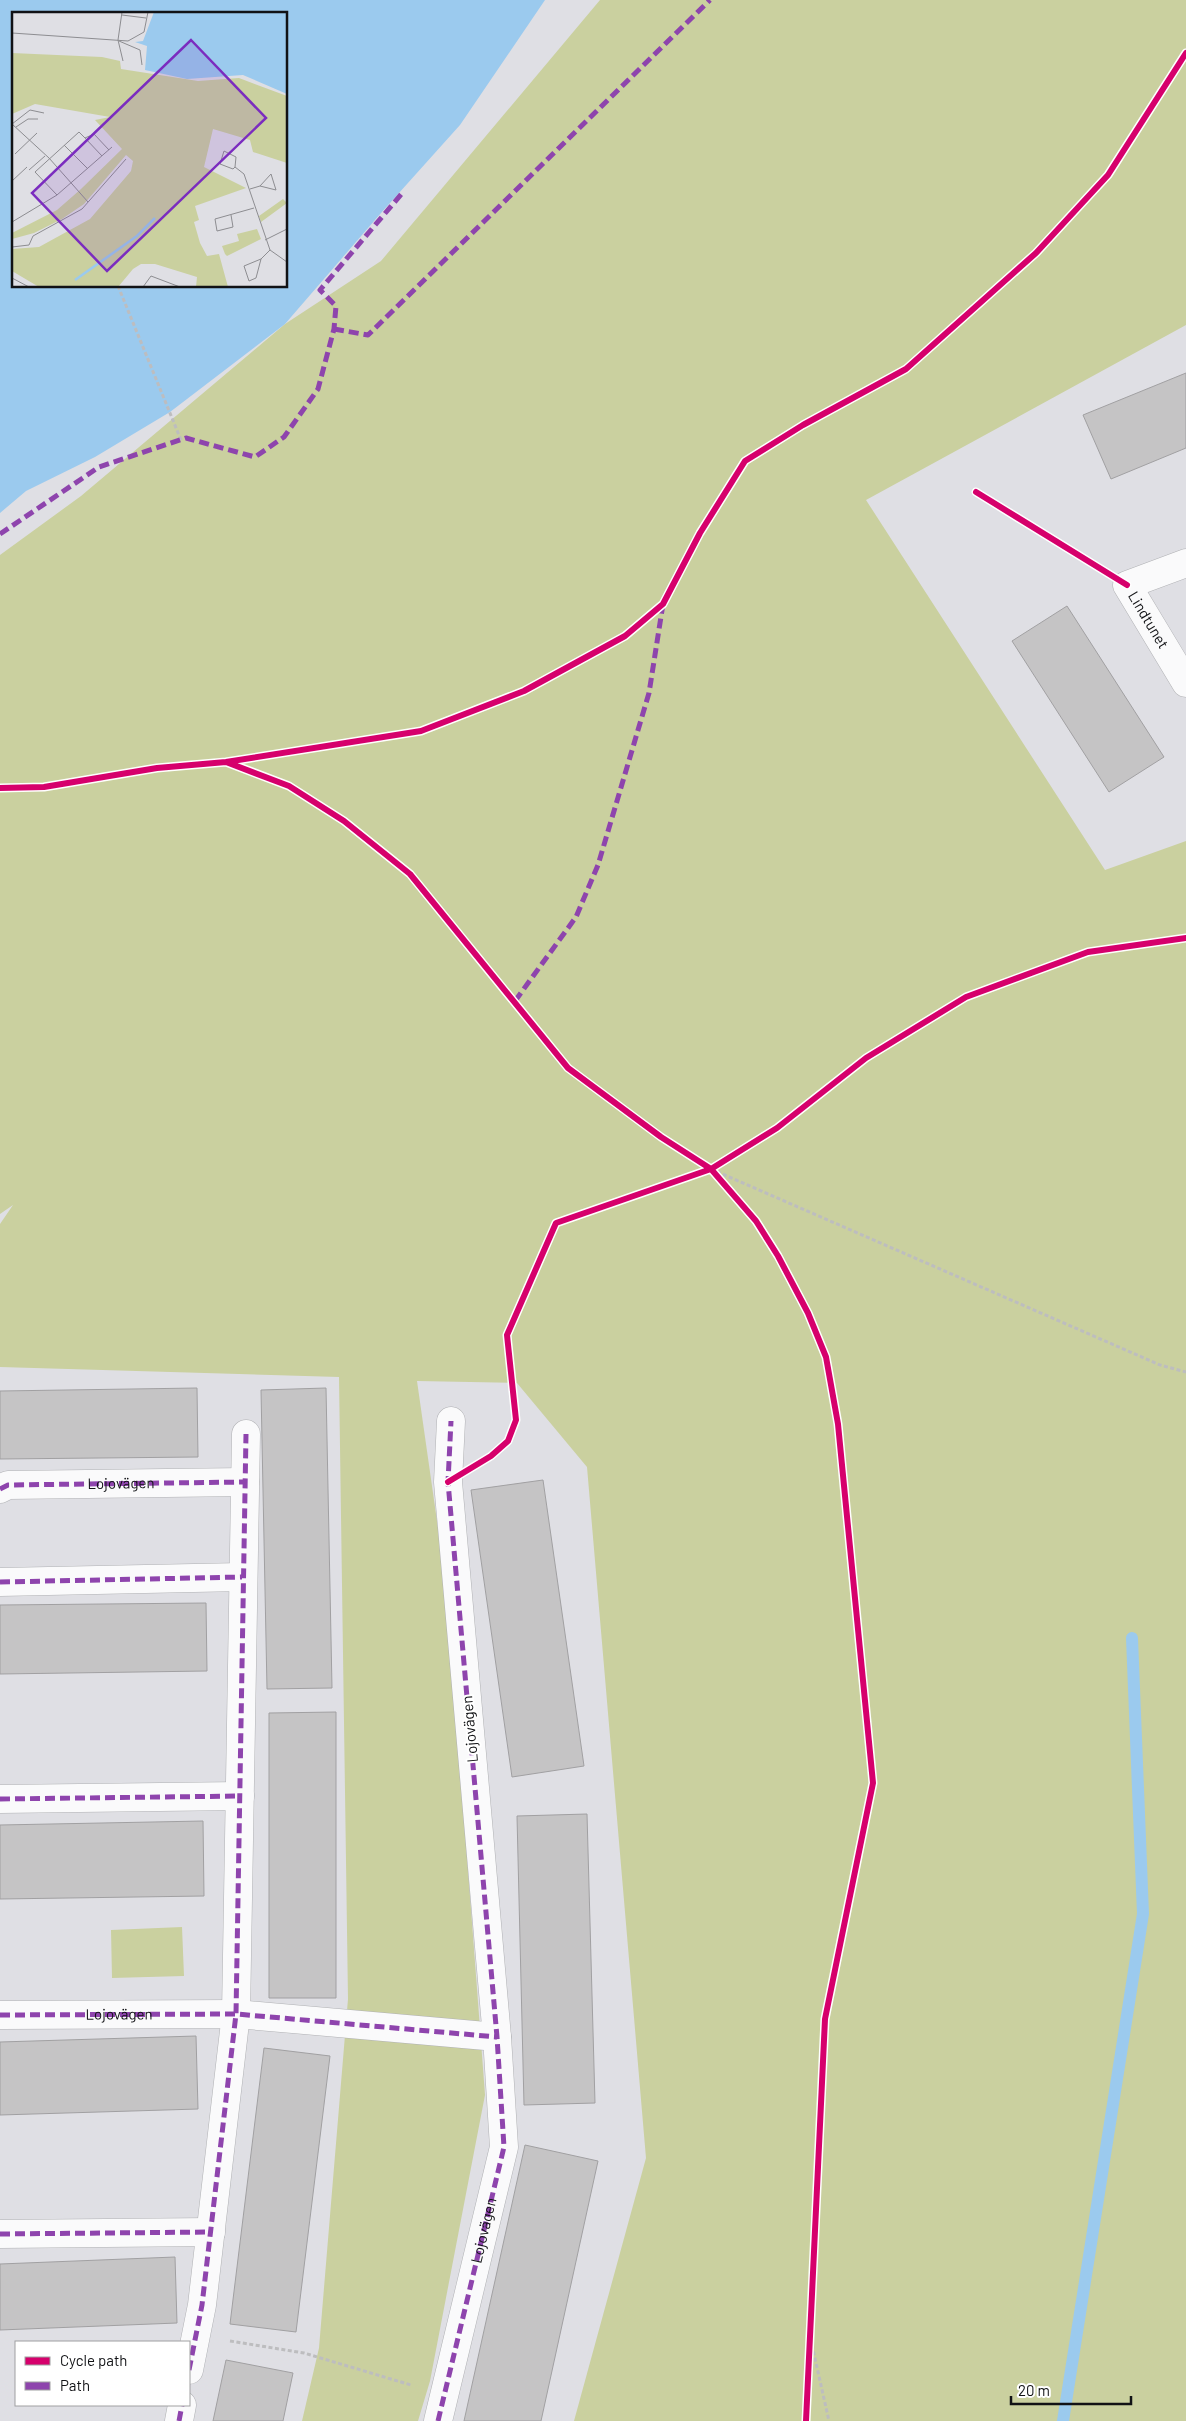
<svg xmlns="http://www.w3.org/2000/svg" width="1186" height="2421" font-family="Barlow,sans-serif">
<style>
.green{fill:#cad09f}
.water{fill:#9bcaee;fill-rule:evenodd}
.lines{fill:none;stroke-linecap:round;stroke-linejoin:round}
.stream{stroke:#9bcaee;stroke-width:12}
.building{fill:#c5c4c5;stroke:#a1a0a2}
.minor-casing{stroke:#b0b1b4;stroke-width:29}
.path{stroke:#bdbdbf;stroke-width:3;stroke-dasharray:4 2.5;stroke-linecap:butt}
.minor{stroke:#fafafb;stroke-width:28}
.quiet{stroke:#8e44ad;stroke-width:5;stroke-dasharray:10 5;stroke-linecap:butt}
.cycleway-casing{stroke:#fff;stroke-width:9}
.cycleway{stroke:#d6006c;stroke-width:6}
.labels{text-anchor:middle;stroke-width:4;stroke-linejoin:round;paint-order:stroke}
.street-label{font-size:15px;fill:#111215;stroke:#fff}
.inset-river{fill:none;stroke:#9bcaee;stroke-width:2.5}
.inset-road{fill:none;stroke:#8d8d91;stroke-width:1}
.view{fill:#7b2cbf;fill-opacity:0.15;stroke:#7b2cbf;stroke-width:2.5}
.inset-edge{fill:none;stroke:#111215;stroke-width:2.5}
</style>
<rect width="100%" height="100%" fill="#dfdfe4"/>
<path class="green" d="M600,0H1186V325L866,500L1105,870L1186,841V2421H574L646,2158L587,1467L517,1383L417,1381L447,1591L485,2095L430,2381L418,2421H302L319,2348L348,1999L339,1377L0,1367V1224L13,1205L0,1214V555L81,496L285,324L381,261Z
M182,1927L184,1976L112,1978L111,1930Z"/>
<path class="water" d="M0,0H545L460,125L381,213L285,324L170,412L95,457L26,491L0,513ZM14,14H286V286H14Z"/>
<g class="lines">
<path class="stream" d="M1063,2421L1143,1914L1132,1638"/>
</g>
<path class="building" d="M1186,373V448L1111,479L1083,415Z
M1067,606L1164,757L1109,792L1012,641Z
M197,1388L198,1457L0,1459V1391Z
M326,1388L332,1688L267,1689L261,1390Z
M543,1480L584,1766L512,1777L471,1490Z
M206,1603L207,1671L0,1674V1605Z
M336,1712V1998H269V1713Z
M587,1814L595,2103L524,2105L517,1816Z
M203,1821L204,1896L0,1899V1825Z
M196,2036L198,2109L0,2115V2042Z
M264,2048L330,2056L296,2332L230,2324Z
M525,2145L598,2161L541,2421H464Z
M175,2257L177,2323L0,2330V2264Z
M226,2360L293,2373L283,2421H213Z"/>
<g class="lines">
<defs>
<g id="minor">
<path id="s1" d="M1186,563L1127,585L1186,683"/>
<path id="s2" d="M0,1489L8,1485L245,1482"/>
<path d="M0,1582L242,1577"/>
<path d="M0,1799L240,1796"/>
<path d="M0,2015L236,2014L497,2037"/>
<path d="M0,2234L211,2232"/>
<path d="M189,2370L202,2305L236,2014L246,1434"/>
<path d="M179,2421L182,2405"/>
<path d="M438,2421L504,2147L497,2037L448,1482L451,1421"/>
</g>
</defs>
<use href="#minor" class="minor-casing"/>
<path class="path" d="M118,286L181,440
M711,1169L1160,1365L1186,1372
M230,2341L304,2353L411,2385
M812,2345L829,2421"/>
<use href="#minor" class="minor"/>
<g class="quiet">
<path d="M334,329L368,335L710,0"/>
<path d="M0,534L99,467L186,438L255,457L284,437L318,389L334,329L336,306L320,290L404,191"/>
<path d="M515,1001L576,917L598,865L649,693L663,604"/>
<path d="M0,1489L8,1485L245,1482"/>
<path d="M0,1582L242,1577"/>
<path d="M0,1799L240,1796"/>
<path id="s3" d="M0,2015L236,2014L497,2037"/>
<path d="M0,2234L211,2232"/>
<path d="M189,2370L202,2305L236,2014L246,1434"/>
<path d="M179,2421L182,2405"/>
<path id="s4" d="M438,2421L504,2147L497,2037L448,1482L451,1421"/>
</g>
<defs>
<path id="cycleway" d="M976,492L1127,585
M226,762L289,786L344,821L410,874L568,1068L661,1137L711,1169L756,1221L778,1256L808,1313L826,1357L838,1424L873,1783L825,2019L806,2421
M0,788L44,787L157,768L226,762L421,731L524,691L625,636L663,604L700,533L745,461L803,425L906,369L1036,253L1108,175L1186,53
M448,1482L491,1456L508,1441L516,1420L507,1335L556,1223L711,1169L777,1128L866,1058L966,997L1088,952L1186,938"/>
</defs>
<use href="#cycleway" class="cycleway-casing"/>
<use href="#cycleway" class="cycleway"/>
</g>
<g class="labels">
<g class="street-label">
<text dy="5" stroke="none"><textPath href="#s1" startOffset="104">Lindtunet</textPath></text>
<text dy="5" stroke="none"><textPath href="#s2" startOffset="122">Lojovägen</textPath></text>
<text transform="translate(470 1729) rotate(-95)" y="5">Lojovägen</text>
<text dy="5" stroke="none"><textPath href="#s3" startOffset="119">Lojovägen</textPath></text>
<text dy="5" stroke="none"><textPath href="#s4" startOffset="196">Lojovägen</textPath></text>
</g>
</g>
<g transform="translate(12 12)">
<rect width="275" height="275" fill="#dfdfe4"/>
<path d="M0,41L90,45L108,49L109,57L186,69L227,66L275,84V151L241,140L238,128L201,117L192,155L234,176L183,194L187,208L182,210L188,231L195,244L207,242L216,275H184L185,265L143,252H129L121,257L106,275H27L0,259V237L27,235L78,207L119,159L121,149L114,143L72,192L50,207L22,221L0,227V221L45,198L69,177L110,137L83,108L98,105L23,92L0,102ZM271,187L275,191L249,210L247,204ZM245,217L249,227L215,244L213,242L210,234L227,229L225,222Z" fill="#cad09f"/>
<path d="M142,0H275V82L231,63L175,67L133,58L135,34L123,30L131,29Z" fill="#9bcaee"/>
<path class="inset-river" d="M63,268L125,224L143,206"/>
<path class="inset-road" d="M110,0L106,28L111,49M110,3L134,6M0,21L116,29L132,20L136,0M107,29L128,38L130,53M0,112L37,146L76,190M0,112L18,98L32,101M4,115L16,107H26M73,126L90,144M52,133L76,157M3,142L25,121M223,155L221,157L208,152L212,139L224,145L223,155L232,162L258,238L275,250M17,158L33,144M0,169L15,155M238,177L248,174L264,178L259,162L248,174M45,183L23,160L67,120L73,126L82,122L97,138M219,203L221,215L205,219L203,207L242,196M0,210L45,183L100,135M253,228L275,217M0,235L17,233L21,224L70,197L114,147M249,247L244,266L237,269L232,254L249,247L258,238M0,266L17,275M131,275L139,264L168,275"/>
<path class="view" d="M179,28L254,106L95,259L20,181Z"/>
<rect width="275" height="275" class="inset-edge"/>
</g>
<rect x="15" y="2341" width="175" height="65" fill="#ffffff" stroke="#a0a0a1"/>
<rect x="25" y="2357" width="25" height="8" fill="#d6006c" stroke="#a0a0a1"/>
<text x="60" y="2366" font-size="15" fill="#111215">Cycle path</text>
<rect x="25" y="2382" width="25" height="8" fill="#8e44ad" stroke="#a0a0a1"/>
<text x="60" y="2391" font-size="15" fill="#111215">Path</text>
<path d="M1011 2396v8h120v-8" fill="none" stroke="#111215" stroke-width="2.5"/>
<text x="1018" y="2396" font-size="15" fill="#111215" stroke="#ffffff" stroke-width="4" paint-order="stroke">20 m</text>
</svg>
